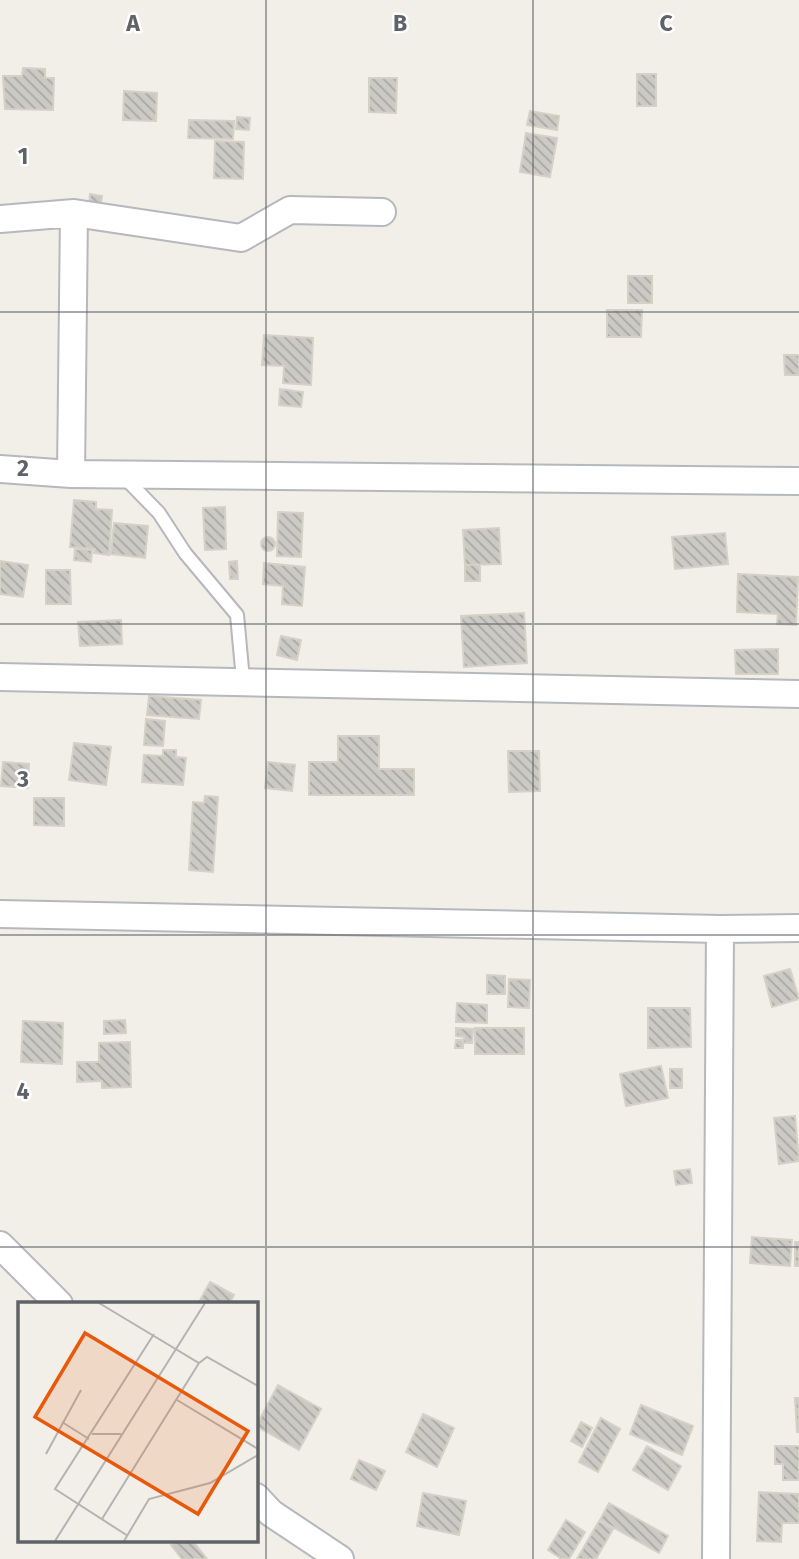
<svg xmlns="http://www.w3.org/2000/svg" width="799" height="1559" font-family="'Fira Sans',sans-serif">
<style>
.building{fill:url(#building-back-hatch);stroke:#d6d1c6;stroke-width:2}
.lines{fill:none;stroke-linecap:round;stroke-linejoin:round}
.service-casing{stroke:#b5b8bc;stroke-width:16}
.minor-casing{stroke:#b5b8bc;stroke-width:30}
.service{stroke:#fff;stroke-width:12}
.minor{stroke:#fff;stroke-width:26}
.grid{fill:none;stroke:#5f6368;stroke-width:2;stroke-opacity:0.55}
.inset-road{fill:none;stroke:#b3b3b1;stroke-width:2}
.view{fill:#e8590c;fill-opacity:0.15;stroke:#e8590c;stroke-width:3.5}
.inset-edge{fill:none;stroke:#5f6368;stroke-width:3.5}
.grid-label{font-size:23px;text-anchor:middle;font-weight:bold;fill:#5f6368;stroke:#fff;stroke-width:5;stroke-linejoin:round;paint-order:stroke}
</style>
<defs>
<pattern id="building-back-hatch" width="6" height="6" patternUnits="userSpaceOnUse" patternTransform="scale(1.75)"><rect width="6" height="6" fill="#cccac5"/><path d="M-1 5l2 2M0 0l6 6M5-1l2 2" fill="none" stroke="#a9a8a4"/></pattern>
</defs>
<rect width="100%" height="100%" fill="#f1efe8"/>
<path class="building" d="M23,68L45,69V78H54L53,110L5,109L3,76H22Z
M637,74H656V106H637Z
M369,78H397L396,113L369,112Z
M124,91L157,93L156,121L123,120Z
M530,111L559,116L557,130L527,125Z
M237,117L250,118L249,130L236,129Z
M189,120L234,121L233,139L188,138Z
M526,133L557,138L550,177L520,172Z
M215,141L244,142L243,179L214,178Z
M90,194L102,196L100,209L89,207Z
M628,276H652V303H628Z
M607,310H642L641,337H607Z
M264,335L313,338L311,385L283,383L284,366L262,365Z
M784,355H799V375H785Z
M280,389L303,392L301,407L279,405Z
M74,500L96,502V509L112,510L109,555L94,553L95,549L70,547Z
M225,507L226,549L205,550L203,508Z
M278,512L303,513L301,557L277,556Z
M114,523L148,526L145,558L111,554Z
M499,528L501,564L465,565L463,530Z
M725,533L728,564L675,569L672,537Z
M261 544a7 7 0 1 1 14 0a7 7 0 1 1-14 0Z
M75,549L92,550L91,562L74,560Z
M0,561L28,565L23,597L0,594Z
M237,561L238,579H230L229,562Z
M264,563L305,567L302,606L282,604L283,586L263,584Z
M465,565H480V581H465Z
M46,570H70L71,604H46Z
M738,574L798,577L796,625L777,624L778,614L737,612Z
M524,613L527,663L464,667L461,616Z
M121,620L122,644L80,646L78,622Z
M281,636L301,640L297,660L277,655Z
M778,649V674H736L735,650Z
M149,696L201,700L199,719L147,715Z
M146,719L165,721L163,746L144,745Z
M338,736H379V769H414V795H309V762H338Z
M74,743L111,747L106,785L69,780Z
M163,750H176V757L186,758L183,785L142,782L144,755L163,756Z
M508,751H539L540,791L509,792Z
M3,762L29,764L28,788L1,786Z
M268,762L295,765L292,791L265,788Z
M205,796L218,797L213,872L189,870L193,802L204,803Z
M34,798H64V826L34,825Z
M790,969L799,999L772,1007L764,976Z
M487,975L505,976V994H487Z
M509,979L530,980L529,1008L508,1007Z
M457,1003L487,1005V1023L456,1022Z
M648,1008H690L691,1047L648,1048Z
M125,1020L126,1033L104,1034V1021Z
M23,1021L63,1023L62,1064L21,1062Z
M456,1028L473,1029L472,1043H463L464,1037L456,1036Z
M475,1028H524V1054H475Z
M456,1040H463V1048H455Z
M130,1042L131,1087L102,1088V1081L77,1082V1062H99V1043Z
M661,1066L668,1098L626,1106L620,1074Z
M670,1069H682V1088H670Z
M795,1116L799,1161L779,1164L774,1118Z
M690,1169L692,1183L676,1185L674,1171Z
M752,1237L792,1240L790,1266L750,1263Z
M795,1242H799V1266H795Z
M210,1282L234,1295L229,1304L199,1302Z
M278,1385L321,1409L299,1450L256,1426Z
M795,1398H799V1432H797Z
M641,1405L693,1426L682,1455L630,1434Z
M423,1414L454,1428L437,1467L406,1452Z
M601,1418L620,1429L598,1472L579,1462Z
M581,1422L592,1428L582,1447L571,1441Z
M647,1446L681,1466L668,1490L633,1470Z
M775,1446H799V1480H783V1464H775Z
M359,1460L385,1471L376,1490L351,1479Z
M759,1492L799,1494V1523H782L781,1542L757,1541Z
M423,1493L466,1501L459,1535L417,1526Z
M609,1503L668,1536L659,1553L600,1520Z
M566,1520L585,1532L569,1559H562L548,1550Z
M599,1521L613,1529L596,1559H577Z
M178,1540H192L207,1559H182L171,1545Z"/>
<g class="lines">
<defs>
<path id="service" d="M124,477L159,513L185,553L237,615L243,680"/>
<path id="minor" d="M0,219L74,213L241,238L290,210L382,212
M0,469L71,474L799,481
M71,474L74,213
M0,677L799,694
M0,914L720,929L799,928
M0,1245L59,1304
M256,1497L271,1513L340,1559
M716,1559L720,929"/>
</defs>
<use href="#service" class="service-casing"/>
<use href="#minor" class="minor-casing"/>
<use href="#service" class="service"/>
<use href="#minor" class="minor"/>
</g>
<path class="grid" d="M266,0V1559M533,0V1559M0,312H799M0,624H799M0,935H799M0,1247H799"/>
<g transform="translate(18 1302)">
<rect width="240" height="240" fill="#f1efe8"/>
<path class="inset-road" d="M81,1L181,61L189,55L240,84M159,98L240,147M44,120L71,137M74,132H103M28,152L63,88M84,217L181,61M110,234L37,187L136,32M37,239L187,1M106,239L131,197L192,181L240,153"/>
<path class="view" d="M67,31L230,129L180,212L17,115Z"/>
<rect width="240" height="240" class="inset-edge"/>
</g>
<g class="grid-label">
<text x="133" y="31">A</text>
<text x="400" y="31">B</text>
<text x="666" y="31">C</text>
<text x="23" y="164">1</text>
<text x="23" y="476">2</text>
<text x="23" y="787">3</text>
<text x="23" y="1099">4</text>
</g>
</svg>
